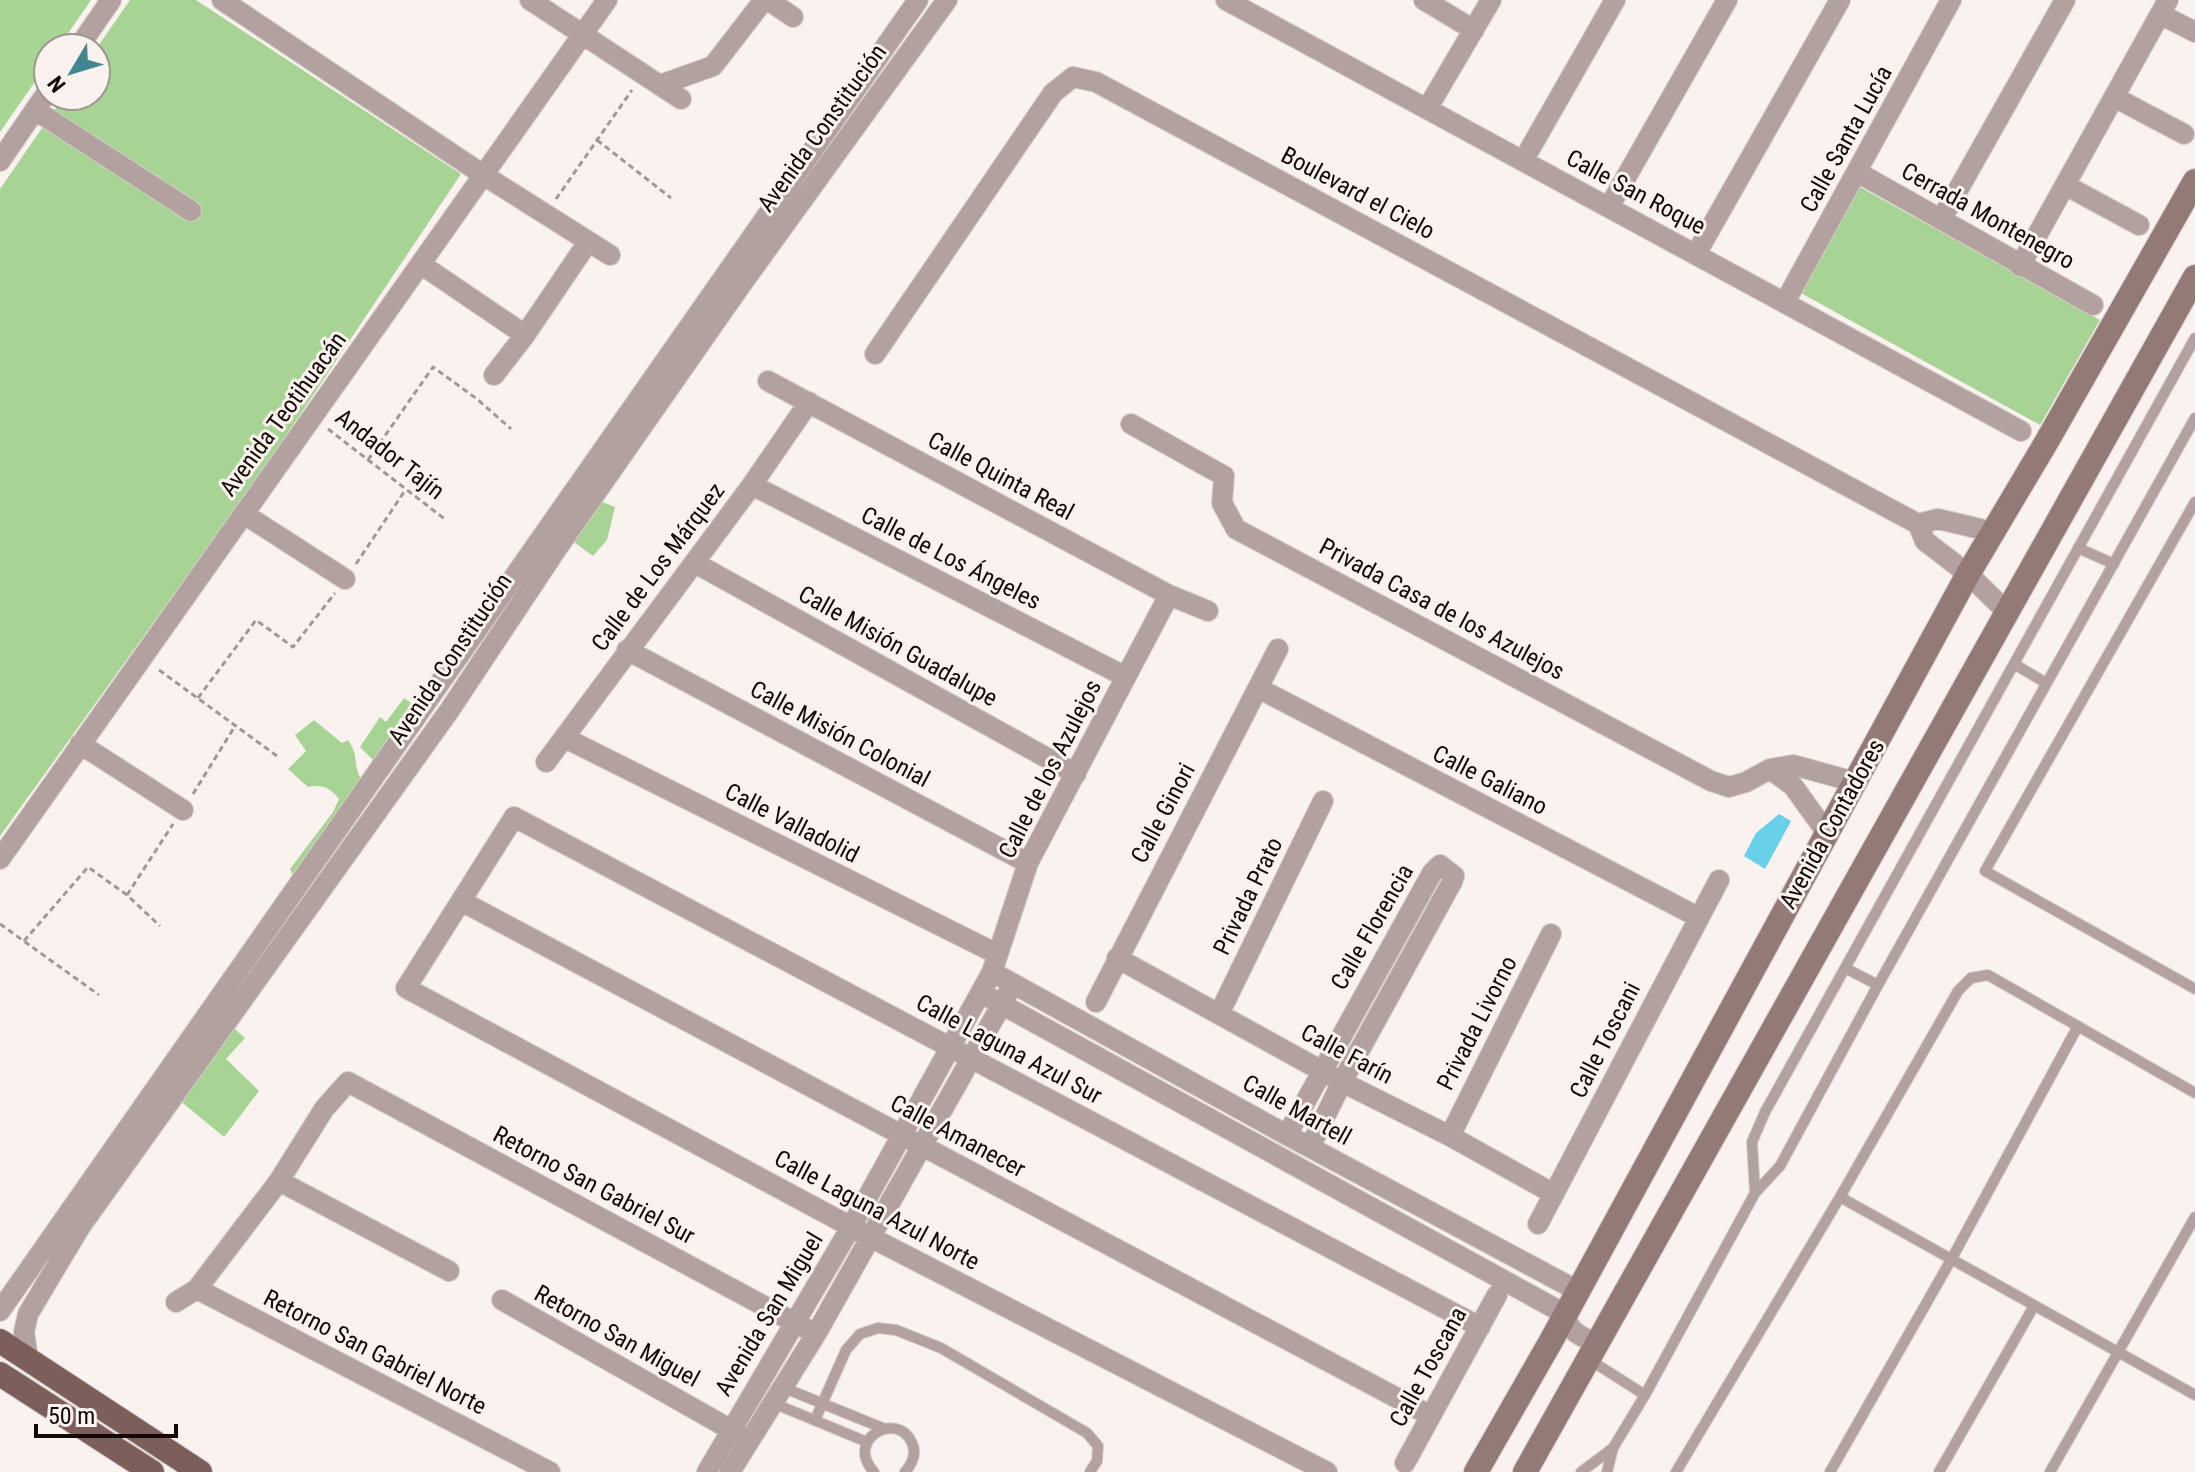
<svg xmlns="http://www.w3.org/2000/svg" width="2195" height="1472" font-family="'Roboto Condensed',sans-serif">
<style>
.green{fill:#a7d494}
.forest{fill:#a7d593}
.water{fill:#68d0e8}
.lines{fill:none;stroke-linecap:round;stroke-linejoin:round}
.service-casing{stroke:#d5cdca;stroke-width:12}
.minor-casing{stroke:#d5cdca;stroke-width:22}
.secondary-casing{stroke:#d5cdca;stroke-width:26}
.primary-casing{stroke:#d5cdca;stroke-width:26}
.path{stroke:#a19895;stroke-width:3;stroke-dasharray:6 4;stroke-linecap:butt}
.service{stroke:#b3a1a0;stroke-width:10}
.minor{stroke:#b3a1a0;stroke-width:20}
.secondary{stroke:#937a77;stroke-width:24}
.primary{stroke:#7c5e5b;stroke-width:24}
.labels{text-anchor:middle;stroke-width:6;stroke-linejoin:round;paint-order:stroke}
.street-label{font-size:24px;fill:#150905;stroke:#f9f2ef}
</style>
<rect width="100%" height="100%" fill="#f9f2ef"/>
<path class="green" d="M130,0H196L461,174L261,473L0,836V189L64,96H96V49Z
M1860,187L2100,320L2040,425L1799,292Z
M600,501L615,507L607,540L593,556L571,540Z
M404,698L413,704L374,761L360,747L380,717L386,722Z
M314,720L342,743L348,740C360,757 352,766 362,780L293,876L290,869L333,812L339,799C331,788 322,784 308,787L288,769L306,751L295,735Z
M228,1023L245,1038L226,1059L259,1091L224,1137L179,1100Z"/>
<path class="forest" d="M0,0H91L58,48H48V63L0,132Z"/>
<path class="water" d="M1779,814L1791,821L1765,869L1744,856L1756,833Z"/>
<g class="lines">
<defs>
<path id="service" d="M2195,502L1985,871L2195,989
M2078,548L2114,564
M2014,664L2046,683
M1845,968L1878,985
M1755,1193L1752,1142L1765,1112L2195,338
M1840,1197L2195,1395
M1590,1360L1645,1395
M782,1387L885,1429
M773,1403L867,1442
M815,1420L846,1350L860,1334L878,1328L896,1330L941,1348L1087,1433L1098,1446L1097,1461L1090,1472
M874,1472C844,1440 897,1409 912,1443C917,1454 912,1464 905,1472
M1581,1472L1613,1448
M1607,1472L1613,1448L1645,1395L1755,1193L1780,1166L1878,985L2195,418
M1676,1472L1840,1197L1958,991L1971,978L1988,975L2195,1093
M1830,1472L1951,1260L2078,1026
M1939,1472L2034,1306
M2050,1472L2195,1217"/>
<path id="minor" d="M222,0L485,176L610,255
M530,0L681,99
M768,0L793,17
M1226,0L2021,431
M1424,0L1474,30
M2160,14L2195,32
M78,48L111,0
M660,85L713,66L764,0
M2114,97L2184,134
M1427,109L1491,0
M35,110L191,211
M0,161L48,91
M1523,161L1615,0
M1857,172L2093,305
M2065,185L2139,225
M1609,207L1727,0
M1941,220L2065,0
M1696,254L1840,0
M422,265L525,335
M2020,266L2168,0
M1785,302L1951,0
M875,354L1053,93L1073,77L1096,82L1918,524L1925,541L1968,574L2007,612
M494,375L525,335L588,242
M768,381L1169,595L1208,611
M1131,424L1224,476L1222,503L1236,529L1711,781L1729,787L1746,782L1770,769L1793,765L1855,782
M752,485L1126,677
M244,514L345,579
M1918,524L1938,519L1993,532
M695,563L1076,774
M627,650L1028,863
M1258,688L1698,917
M565,738L997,954
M80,744L183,810
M546,762L752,485L809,402
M1770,769L1793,786L1827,833
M0,859L607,0
M461,901L1431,1416
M1117,958L1342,1082L1450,1136L1554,1194
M992,972L1287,1135L1578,1291
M981,993L1565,1314C1569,1333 1581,1336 1597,1344
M1096,1002L1278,649
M1219,1014L1323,801
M1287,1135L1432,873L1440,865L1454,876L1452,882L1342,1082L1310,1147
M1450,1136L1551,934
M279,1181L449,1271
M1538,1224L1719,880
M197,1289L550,1472
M502,1300L742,1436
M176,1302L197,1289L279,1181L324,1109L348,1082L816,1334
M0,1311L918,0
M28,1359L24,1332L28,1314L80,1227L449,711L558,547L741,285L947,0
M1405,1463L1497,1295
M707,1472L851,1227L992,972L1028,863L1169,595
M730,1472L816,1334L1007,995
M1327,1472L872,1238L406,988L514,817L1480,1327"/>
<path id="secondary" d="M1476,1472L1551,1341L1968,574L2047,441L2195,181
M1525,1472L2195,277"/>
<path id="primary" d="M0,1341L200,1472
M0,1374L152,1472"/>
</defs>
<use href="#service" class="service-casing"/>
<use href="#minor" class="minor-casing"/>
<use href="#secondary" class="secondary-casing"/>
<use href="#primary" class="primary-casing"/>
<path class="path" d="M597,140L671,198
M556,199L632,90
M328,429L446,520
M368,460L433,367L477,399L511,429
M356,564L406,489
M159,670L277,756
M198,698L256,620L293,647L335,593
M193,794L235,726
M127,895L173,824
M0,924L99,995
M24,941L88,867L127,895L160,926"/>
<use href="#service" class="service"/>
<use href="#minor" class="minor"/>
<use href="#secondary" class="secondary"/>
<use href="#primary" class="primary"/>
</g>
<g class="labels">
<g class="street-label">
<text transform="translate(822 128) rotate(-54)" y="8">Avenida Constitución</text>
<text transform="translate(1846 139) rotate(-61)" y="8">Calle Santa Lucía</text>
<text transform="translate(1636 192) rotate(28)" y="8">Calle San Roque</text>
<text transform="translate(1358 193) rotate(28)" y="8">Boulevard el Cielo</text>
<text transform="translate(1988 216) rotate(29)" y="8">Cerrada Montenegro</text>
<text transform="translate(283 414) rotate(-54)" y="8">Avenida Teotihuacán</text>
<text transform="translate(390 454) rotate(38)" y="8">Andador Tajín</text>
<text transform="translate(1001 476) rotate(28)" y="8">Calle Quinta Real</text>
<text transform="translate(951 558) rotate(27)" y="8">Calle de Los Ángeles</text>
<text transform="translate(658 567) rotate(-53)" y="8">Calle de Los Márquez</text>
<text transform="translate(1442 609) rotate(28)" y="8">Privada Casa de los Azulejos</text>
<text transform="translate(898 646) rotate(29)" y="8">Calle Misión Guadalupe</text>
<text transform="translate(450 659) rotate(-56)" y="8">Avenida Constitución</text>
<text transform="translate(840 734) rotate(28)" y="8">Calle Misión Colonial</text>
<text transform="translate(1050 769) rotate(-63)" y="8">Calle de los Azulejos</text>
<text transform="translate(1490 780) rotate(27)" y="8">Calle Galiano</text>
<text transform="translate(1163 813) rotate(-62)" y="8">Calle Ginori</text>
<text transform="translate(792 823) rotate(27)" y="8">Calle Valladolid</text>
<text transform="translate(1832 824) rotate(-61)" y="8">Avenida Contadores</text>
<text transform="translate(1248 896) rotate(-64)" y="8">Privada Prato</text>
<text transform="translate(1372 927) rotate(-60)" y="8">Calle Florencia</text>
<text transform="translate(1477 1023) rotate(-63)" y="8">Privada Livorno</text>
<text transform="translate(1605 1040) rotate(-63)" y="8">Calle Toscani</text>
<text transform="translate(1009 1049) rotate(28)" y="8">Calle Laguna Azul Sur</text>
<text transform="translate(1347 1054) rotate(28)" y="8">Calle Farín</text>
<text transform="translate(1297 1110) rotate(29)" y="8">Calle Martell</text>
<text transform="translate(958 1136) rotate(28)" y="8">Calle Amanecer</text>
<text transform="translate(594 1185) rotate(28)" y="8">Retorno San Gabriel Sur</text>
<text transform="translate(877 1210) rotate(28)" y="8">Calle Laguna Azul Norte</text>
<text transform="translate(769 1314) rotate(-59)" y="8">Avenida San Miguel</text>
<text transform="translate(617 1336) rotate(29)" y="8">Retorno San Miguel</text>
<text transform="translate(375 1352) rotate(27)" y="8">Retorno San Gabriel Norte</text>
<text transform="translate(1428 1367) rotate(-61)" y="8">Calle Toscana</text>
</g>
</g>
<g transform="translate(72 72) rotate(232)"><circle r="38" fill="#f9f2ef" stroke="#9e9591" stroke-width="2"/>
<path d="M0-6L14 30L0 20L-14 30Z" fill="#408791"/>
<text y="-12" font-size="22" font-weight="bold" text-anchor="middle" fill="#150905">N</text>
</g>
<path d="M36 1424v12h140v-12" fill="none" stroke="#150905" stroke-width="4"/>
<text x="48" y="1424" font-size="24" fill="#150905" stroke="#f9f2ef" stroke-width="6" paint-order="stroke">50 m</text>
</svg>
